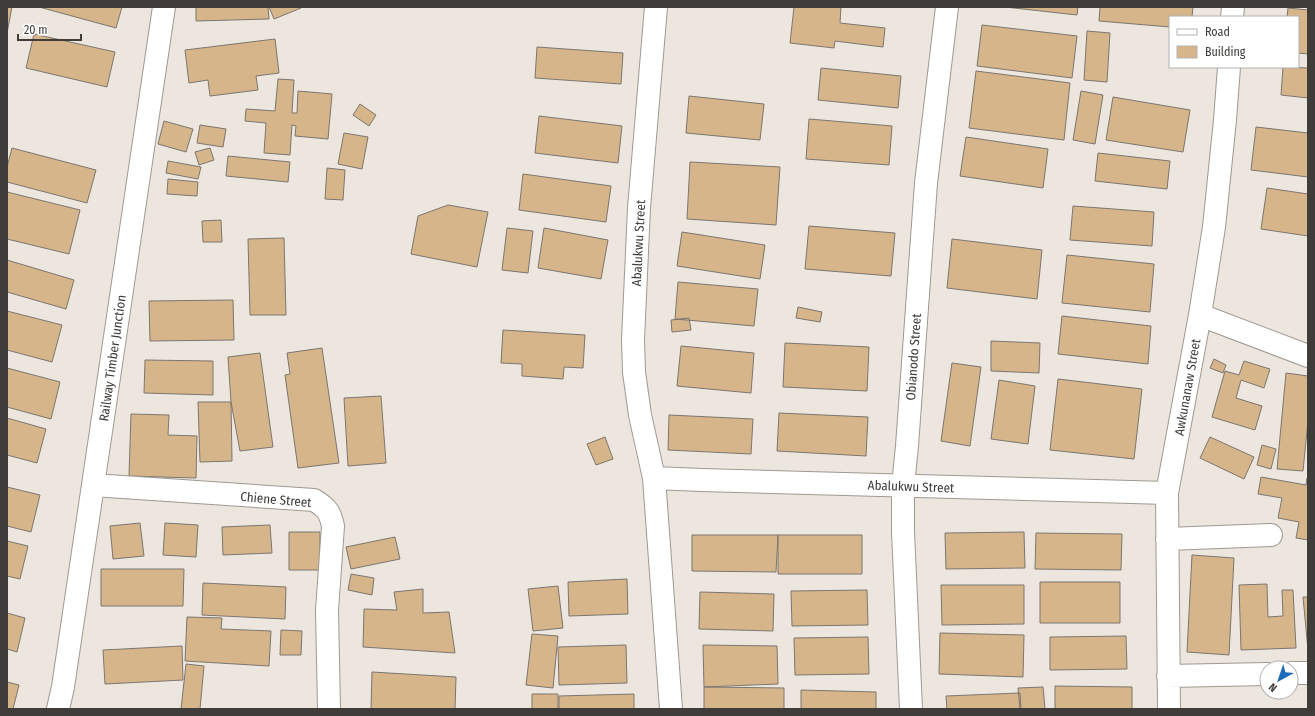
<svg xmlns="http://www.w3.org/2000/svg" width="1315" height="716" font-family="'Fira Sans Condensed',sans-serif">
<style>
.building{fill:#d6b58b;stroke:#7c766f}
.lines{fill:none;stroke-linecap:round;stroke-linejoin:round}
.minor-casing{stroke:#9f9992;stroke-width:24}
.minor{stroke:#fff;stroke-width:22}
.labels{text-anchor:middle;stroke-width:3;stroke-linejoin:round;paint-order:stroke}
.street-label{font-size:13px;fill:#3f3c39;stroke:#fff}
</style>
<rect width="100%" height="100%" fill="#ece6de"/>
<path class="building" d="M7,7H12L7,33Z
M39,7H122L116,28Z
M196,7H268L269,19L196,21Z
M269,7H300L301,8L274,19Z
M794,7H841L840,23L885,28L883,47L835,41L834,48L790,43Z
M1005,7H1078L1077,15Z
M1100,7H1193L1192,17H1170V27L1099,21Z
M1288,8L1308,10V54L1298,53V17H1287Z
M982,25L1077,36L1072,78L977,66Z
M1087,31L1110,33L1107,82L1084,80Z
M34,34L115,52L107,87L26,68Z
M275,39L279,73L256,76L258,90L210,96L208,80L189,83L185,50Z
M537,47L623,53L621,84L535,78Z
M1283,67L1308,68V98L1281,95Z
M821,68L901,76L898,108L818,100Z
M976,71L1070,83L1064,140L969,128Z
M278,79L294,80L292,113H297L298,91L332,94L328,139L295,136L296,126L292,125L290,155L264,153L266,123L245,121L246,109L275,111Z
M1081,91L1103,95L1095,144L1073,140Z
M689,96L764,104L760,140L686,133Z
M1113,97L1190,110L1183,152L1106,140Z
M360,104L376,115L369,126L353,115Z
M539,116L622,126L618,163L535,153Z
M809,119L892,126L889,165L806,159Z
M164,121L193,129L186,152L158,144Z
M200,125L226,129L223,147L197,143Z
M1256,127L1308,133V177L1251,170Z
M344,133L368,137L362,169L338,164Z
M966,137L1048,149L1043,188L960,176Z
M12,148L96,170L87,203L7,182V167Z
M210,148L214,160L199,165L195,152Z
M1098,153L1170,161L1167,189L1095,181Z
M228,156L290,162L288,182L226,176Z
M168,161L201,167L198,179L166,173Z
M690,162L780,167L776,225L687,219Z
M327,168L345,170L343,200L325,199Z
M523,174L611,186L606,222L519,210Z
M168,179L198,182L197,196L167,194Z
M1267,188L1308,194V236L1261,229Z
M7,192L80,210L69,254L7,239Z
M448,205L488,212L477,267L411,254L418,216Z
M1073,206L1154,212L1152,246L1070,240Z
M221,220L222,242H203L202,221Z
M809,226L895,233L891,276L805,269Z
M507,228L533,231L528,273L502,270Z
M544,228L608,240L601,279L538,268Z
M682,232L765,245L760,279L677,266Z
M284,238L286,315H250L248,239Z
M952,239L1042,250L1037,299L947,288Z
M1067,255L1154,264L1150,312L1062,303Z
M7,260L74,280L66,309L7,292Z
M678,282L758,289L754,326L675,319Z
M233,300L234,340L150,341L149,301Z
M798,307L822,312L820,322L796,318Z
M7,311L62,325L52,362L7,350Z
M1062,316L1151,326L1148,364L1058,354Z
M689,318L691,330L672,332L671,320Z
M503,330L585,335L583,368L564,367L563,379L522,376V364L501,363Z
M991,341L1040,343L1039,373L991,371Z
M785,343L869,347L867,391L783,387Z
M681,346L754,353L751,393L677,386Z
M322,348L339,463L298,468L285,375L290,374L287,353Z
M260,353L273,447L240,451L231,402L228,357Z
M1214,359L1226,365L1223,373L1210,368Z
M145,360L213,361V395L144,393Z
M1244,361L1270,369L1264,388L1241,380L1236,398L1262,406L1255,430L1212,417L1225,371L1239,375Z
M952,363L981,367L970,446L941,441Z
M7,368L60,382L51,419L7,407Z
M1286,373L1308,376V421L1303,471L1277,469Z
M1058,379L1142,389L1134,459L1050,450Z
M999,380L1035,386L1028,444L991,439Z
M381,396L386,463L348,466L344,398Z
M198,402H231L232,461L200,462Z
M779,413L868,417L866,456L777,451Z
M131,414L169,415L168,435L197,436L196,478L129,476Z
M669,415L753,419L751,454L668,450Z
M7,418L46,429L37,463L7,455Z
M605,437L613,459L596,465L587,444Z
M1210,437L1254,457L1244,479L1200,458Z
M1262,445L1276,449L1271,469L1257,465Z
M1261,477L1306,485L1307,478H1308V540L1296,538L1299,522L1278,518L1282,498L1258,494Z
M7,487L40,495L31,532L7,526Z
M140,523L144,556L113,559L110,526Z
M165,523L198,525L196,557L163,555Z
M270,525L272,553L223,555L222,527Z
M289,532H320V570H289Z
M1024,532L1025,568L946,569L945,533Z
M1036,533L1122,534L1121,570L1035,569Z
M692,535H778L776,572L692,571Z
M778,535H862V574H778Z
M395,537L400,559L351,569L346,547Z
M7,541L28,546L20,579L7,576Z
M1192,555L1234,558L1229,655L1187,652Z
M101,569H184L183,606H101Z
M351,574L374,578L372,595L348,590Z
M627,579L628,614L569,616L568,582Z
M1040,582H1120V623H1040Z
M203,583L286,587L285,619L202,615Z
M1267,584L1268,617L1283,616L1282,590H1293L1296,648L1241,650L1239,585Z
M941,585H1024V624L942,625Z
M558,586L563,628L533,631L528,589Z
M423,589V613L449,612L455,653L363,647L364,609L397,610L394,592Z
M867,590L868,625L792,626L791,591Z
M700,592L774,594L773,631L699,629Z
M1303,597H1308V650Z
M7,613L25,618L17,652L7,649Z
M187,617L222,618L221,629L271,631L269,666L185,661Z
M281,630L302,631L301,655H280Z
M940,633L1024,635L1023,677L939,674Z
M532,634L558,636L553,688L526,685Z
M1126,636L1127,669L1050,670V637Z
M868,637L869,674L795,675L794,638Z
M626,645L627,683L559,685L558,647Z
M703,645L777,646L778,684L704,687Z
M182,646L183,680L105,684L103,650Z
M186,664L204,666L200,709H181Z
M372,672L456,677L455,709H371Z
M7,682L19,685L13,709H7Z
M1055,686L1132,687V709H1055Z
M704,687L784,688V709H704Z
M1043,687L1045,709H1020L1018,688Z
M801,690L876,692V709H801Z
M1020,693L1021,709H947L946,696Z
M532,694H558V709H532Z
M634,694V709H559V696Z"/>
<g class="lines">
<defs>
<path id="minor" d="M656,7L639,208L633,340L634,372L640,415L654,478L702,480L1167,493
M1232,17L1233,7
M1200,315L1308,356
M654,478L671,709
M93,485L314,500C327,508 330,512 333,526L327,610L329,709
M1167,539L1271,535
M1291,673H1308
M1168,676L1267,674
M58,709L63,687L164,7
M911,709L903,532V485L907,446L926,183L947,7
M1169,709L1167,493L1200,315L1214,227L1225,120L1229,67"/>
</defs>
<use href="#minor" class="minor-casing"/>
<use href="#minor" class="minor"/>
</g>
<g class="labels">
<g class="street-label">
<text transform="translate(638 243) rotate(-87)" y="5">Abalukwu Street</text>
<text transform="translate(913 357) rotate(-86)" y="5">Obianodo Street</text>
<text transform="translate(112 358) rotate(-82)" y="5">Railway Timber Junction</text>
<text transform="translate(1187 387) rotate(-80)" y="5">Awkunanaw Street</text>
<text transform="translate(911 486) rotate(2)" y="5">Abalukwu Street</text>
<text transform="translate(276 499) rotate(5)" y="5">Chiene Street</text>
</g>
</g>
<rect width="1315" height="716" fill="none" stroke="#3f3c39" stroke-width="16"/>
<rect x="1169" y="16" width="130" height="52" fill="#ffffff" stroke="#b2b1b0"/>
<rect x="1177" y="29" width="20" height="6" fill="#ffffff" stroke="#b2b1b0"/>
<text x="1205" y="36" font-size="12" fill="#3f3c39">Road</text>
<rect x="1177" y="46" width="20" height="12" fill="#d6b58b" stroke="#b2b1b0"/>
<text x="1205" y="56" font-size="12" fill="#3f3c39">Building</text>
<g transform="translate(1279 680) rotate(220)"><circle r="19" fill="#ffffff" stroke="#b2b1b0"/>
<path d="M0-3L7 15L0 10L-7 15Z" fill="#1b6bba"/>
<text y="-6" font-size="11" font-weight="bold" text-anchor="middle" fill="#3f3c39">N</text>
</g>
<path d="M18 34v6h63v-6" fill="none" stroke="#3f3c39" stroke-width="2"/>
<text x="24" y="34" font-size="12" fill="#3f3c39" stroke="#ffffff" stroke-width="3" paint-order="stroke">20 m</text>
</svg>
